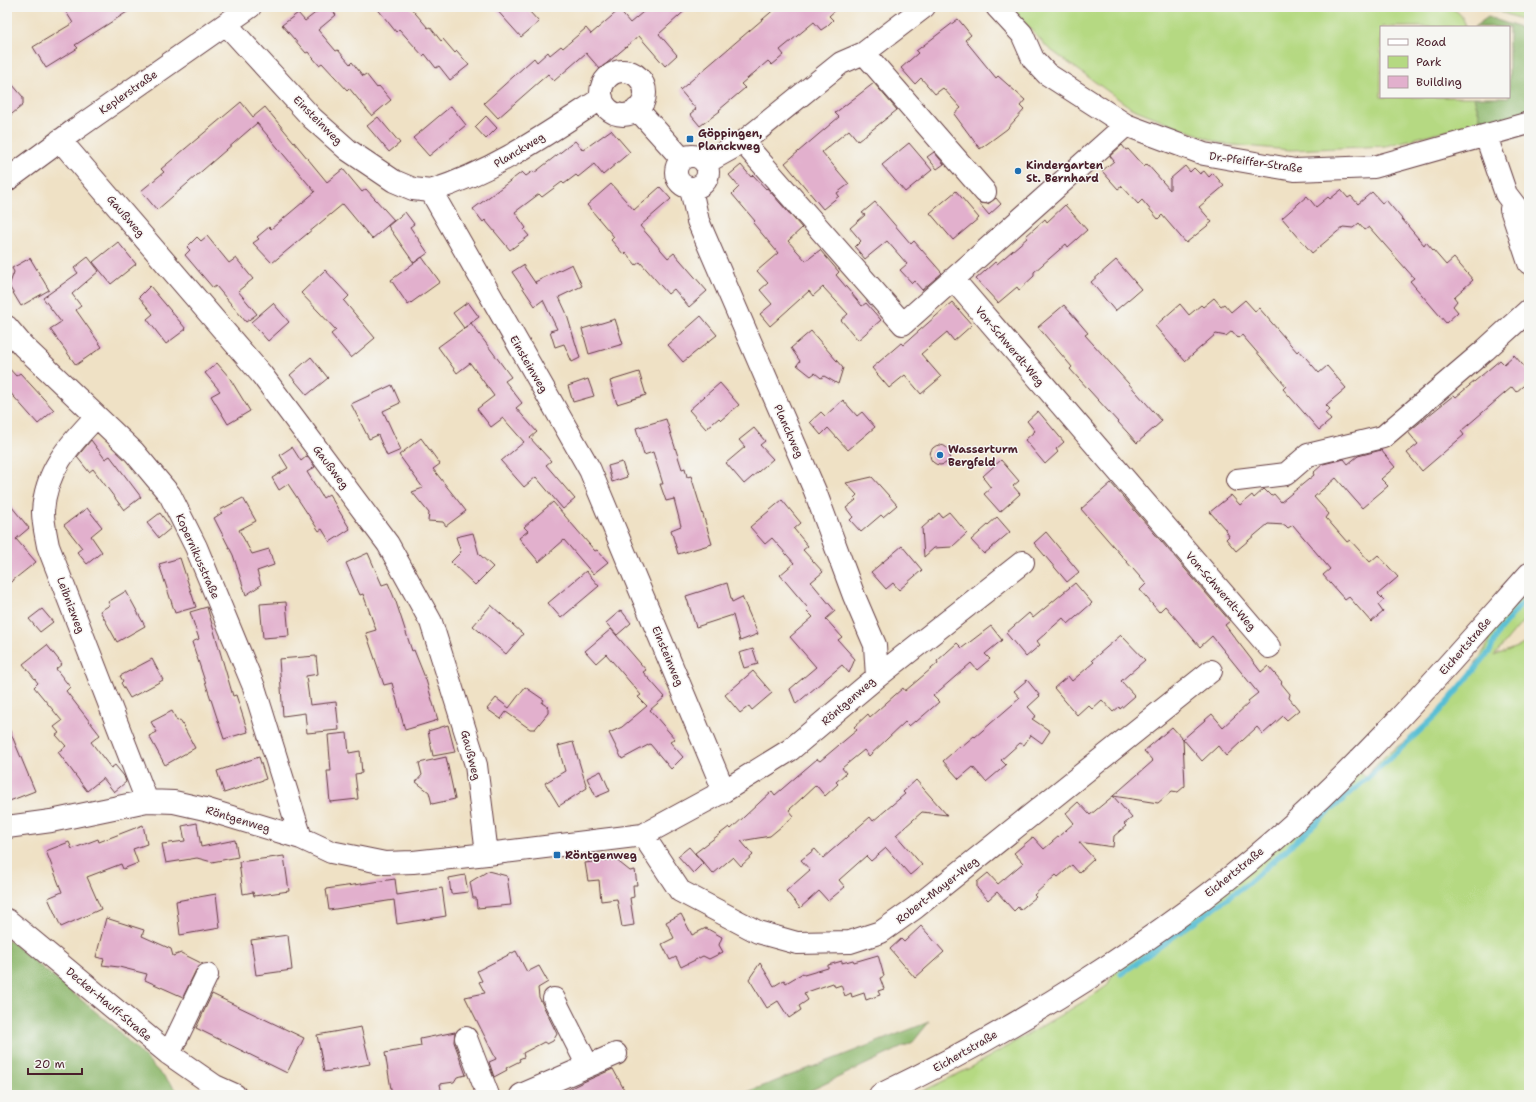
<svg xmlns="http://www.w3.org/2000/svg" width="1536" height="1102" font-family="'Shantell Sans',sans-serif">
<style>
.green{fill:#b5d982;stroke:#807c56}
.forest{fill:#90b970;stroke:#6d6c4e}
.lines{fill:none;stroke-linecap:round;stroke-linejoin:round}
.stream{stroke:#56bed4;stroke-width:5.5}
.building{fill:#e2b0cd}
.minor-casing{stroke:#633c42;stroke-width:24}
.minor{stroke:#fff;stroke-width:22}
.poi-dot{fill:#1f6fb2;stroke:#f6f6f2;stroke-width:1.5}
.labels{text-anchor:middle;stroke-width:3;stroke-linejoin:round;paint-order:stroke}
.street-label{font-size:11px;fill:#4a1f2b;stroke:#f6f6f2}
.poi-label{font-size:11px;font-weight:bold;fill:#4a1f2b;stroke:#f6f6f2;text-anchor:start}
</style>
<rect width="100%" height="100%" fill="#f6f6f2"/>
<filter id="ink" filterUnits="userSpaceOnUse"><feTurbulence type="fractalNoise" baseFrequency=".025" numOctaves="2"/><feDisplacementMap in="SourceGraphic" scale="8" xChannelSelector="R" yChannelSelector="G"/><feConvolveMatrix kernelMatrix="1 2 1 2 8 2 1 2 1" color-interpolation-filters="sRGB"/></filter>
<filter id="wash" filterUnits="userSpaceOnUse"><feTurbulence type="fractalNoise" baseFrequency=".012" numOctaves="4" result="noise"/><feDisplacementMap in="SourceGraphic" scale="16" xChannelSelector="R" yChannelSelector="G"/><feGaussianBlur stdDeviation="0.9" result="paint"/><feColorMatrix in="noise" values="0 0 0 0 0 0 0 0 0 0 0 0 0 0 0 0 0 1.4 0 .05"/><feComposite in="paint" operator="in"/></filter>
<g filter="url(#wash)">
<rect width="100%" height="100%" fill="#efe1c5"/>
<path class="green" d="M1010,7H1448C1459,11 1463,16 1466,27H1381V97H1474L1481,121L1386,146L1290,150L1222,144L1131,108L1048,48Z
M1486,7H1529V22Z
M1529,587V614L1494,656L1529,642V1095H915L970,1068L1088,999L1108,985L1113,973L1360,773L1366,776L1385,756L1416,733L1443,707L1469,675L1488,644L1489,634Z"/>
<path class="forest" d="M1488,17L1529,31V123L1486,136L1474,97H1509V27H1474Z
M7,939L113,1026L182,1095H7Z
M929,1022L913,1042L801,1095H740Z"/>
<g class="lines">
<path class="stream" d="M1121,974L1246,885L1398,751L1437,715L1490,651L1499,631L1529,595"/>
</g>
<g id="blocks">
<path class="building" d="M63,7H135L75,45L78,48L46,68L33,47L73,23Z
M323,7H329L336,15L318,30L336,51L338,50L350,64L352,62L363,76L366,74L377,88L379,86L391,100L372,116L349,88L347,90L322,63L319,65L308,52L306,53L282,25L298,13L305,21Z
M376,7H410L428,28L430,27L441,41L443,39L455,53L457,51L469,65L450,80L439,66L436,68L425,54L423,56L399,29L396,32Z
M494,7H535L529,11L539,22L521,37Z
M649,7H689L659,34L677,55L665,66L639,36L600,69L586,53L554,81L548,74L498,118L484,103L534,58L537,62L548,52L550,55L561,46L563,48L586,28L591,34L619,10L630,23Z
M777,7H839L829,16L833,20L827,26L821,30L814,22L780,50L784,55L772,65L768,61L741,84L745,88L719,110L720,111L700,126L690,114L696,109L680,90Z
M958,19L971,35L965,40L996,78L998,76L1025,100L1020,106L1024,110L1007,129L980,149L954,114L961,108L943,88L935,94L921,78L915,84L901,68L918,53L916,51Z
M7,78L23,97V105L7,118Z
M874,83L897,110L858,141L849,130L822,152L849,184L837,193L839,196L823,209L785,163L839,117L835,113Z
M241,102L253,117L265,107L327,182L343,169L362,192L366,189L394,220L372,239L343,204L272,263L253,243L259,239L257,237L269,227L271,229L315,192L257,123L157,210L141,191L164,172L161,169Z
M451,106L466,125L429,156L413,138Z
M486,116L497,128L486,139L475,127Z
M378,117L400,143L389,152L367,126Z
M611,130L630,152L603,175L594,164L578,177L576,175L564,184L562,182L542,197L539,194L515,212L526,228L524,230L529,236L510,250L485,220L483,222L473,209L522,172L526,176L533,171L534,173L575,141L583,150Z
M909,143L932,170L905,192L882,165Z
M1122,145L1126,150L1128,149L1144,167L1147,164L1170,190V179L1185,166L1190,172L1194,168L1200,174L1204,171L1209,177L1213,173L1224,186L1199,207L1212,222L1186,243L1162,215L1158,219L1142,200L1138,204L1122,186L1118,189L1102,171L1114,161L1110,156Z
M934,152L944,164L937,169L927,157Z
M741,165L751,177L753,175L766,189L767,188L802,228L788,241L806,261L820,250L839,272L836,275L862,306L866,303L881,320L858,340L841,320L848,314L823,287L813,296L809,291L770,326L760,314L772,304L760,290L768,283L757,271L778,253L753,223L755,221L732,194L739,187L729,175Z
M611,184L634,210L660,187L671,199L640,226L668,258L674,253L707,291L689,307L674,289L668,294L640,262L636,265L626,253L624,255L611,240L614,237L587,205Z
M1341,190L1348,198L1351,196L1358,204L1372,192L1382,203L1386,200L1424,245L1426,242L1446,265L1454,258L1473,280L1454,297L1457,301L1453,306L1458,312L1446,323L1410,281L1414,278L1369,227L1365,230L1359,223L1353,228L1343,227L1312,253L1282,218L1307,196L1316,207L1328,197L1330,199Z
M956,191L979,218L953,240L930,213Z
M996,198L1001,204L989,215L979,203L988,204Z
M875,202L911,244L914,241L942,273L922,290L914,281L912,283L900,270L907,264L887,241L865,259L855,247L861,241L850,228L865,215L862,213Z
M1065,205L1087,230L1068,247L1066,244L1034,272V276L1019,290L1017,287L998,303L976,279L995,262L997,264L1027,238L1026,236L1045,219L1047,222Z
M405,212L414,224L410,227L428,253L414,263L388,226Z
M207,236L229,263L236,258L253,279L238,291L257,314L246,322L216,286L213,288L185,255L190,250L187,247L197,237L201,241Z
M118,242L136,264L111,284L93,262Z
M88,257L99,271L72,294L81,306L76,310L102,347L76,365L50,329L61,322L43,298L78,273L74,268Z
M422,257L440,282L408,305L391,280Z
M30,258L49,290L21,306L9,286L14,272L12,268Z
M1116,260L1141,289L1115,311L1091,282Z
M572,264L582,286L559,297L566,312L580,358L572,362L564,344L555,347L550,331L557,329L543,300L535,306L512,272L523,265L536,284L535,282Z
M325,270L349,296L344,301L375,338L351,358L331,334L336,330L301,293Z
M150,286L186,329L166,344L147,319L153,314L139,297Z
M1214,298L1221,306L1224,304L1231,312L1245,300L1255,311L1259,308L1297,352L1299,350L1319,373L1327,366L1346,388L1326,405L1330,409L1325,413L1331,420L1319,430L1283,389L1286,386L1242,335L1238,338L1232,331L1226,336L1216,334L1185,361L1155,326L1180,304L1189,315L1201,305L1203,307Z
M468,302L479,317L464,328L453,313Z
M952,302L972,325L954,341L947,332L921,354L941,377L921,394L905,375L889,388L872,368L901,343L903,345Z
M273,303L289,322L268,341L251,322Z
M1064,305L1088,333L1085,335L1162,421L1137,443L1070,369L1072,367L1038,327Z
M701,316L717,335L683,362L668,345Z
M615,319L623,344L589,354L582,329Z
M471,323L511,377L505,381L522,403L516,408L537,432L530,438L551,461L546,465L575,499L563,509L536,477L524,487L501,461L524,442L503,418L491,427L477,409L494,396L470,363L457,373L438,347Z
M811,331L843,368L838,384L824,376L821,378L815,373L811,376L797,365L800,361L791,348Z
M1514,355L1529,372V381L1516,392L1512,387L1461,431L1464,435L1422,471L1407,453L1418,444L1408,432L1454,395L1456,397L1500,360L1504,364Z
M311,357L328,378L307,395L290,375Z
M217,363L229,377L250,411L228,424L211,396L220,391L205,373Z
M7,366L16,376L20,373L54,410L38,424L7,389Z
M639,372L646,395L617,404L610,381Z
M588,379L594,396L573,402L568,386Z
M720,383L739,405L721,420L719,418L706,429L689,410Z
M392,385L400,403L383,411L401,450L387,456L378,435L369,439L351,404Z
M843,400L857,416L862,412L875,427L848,450L828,428L821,435L810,422L821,412L825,416Z
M1038,411L1064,442L1056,449L1058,452L1045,464L1025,440L1035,431L1027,421Z
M666,419L682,469L685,468L687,477L691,476L712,544L678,554L671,530L681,526L674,499L666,501L660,484H663L653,452L644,455L636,428Z
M754,428L765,441L760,445L773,459L744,484L726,463L745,447L739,440Z
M421,438L440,464L433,469L466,511L446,526L443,522L428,521L429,513L412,492L423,488L399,455Z
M91,440L105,459L110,456L141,497L124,510L93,469L89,472L77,457Z
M930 455a10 10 0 1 1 20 0a10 10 0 1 1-20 0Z
M292,447L301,461L307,456L315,467L307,472L323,498L329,494L350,529L330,542L322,529L319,531L288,484L279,490L272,478L288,468L280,455Z
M1381,450L1395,467L1381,479L1388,486L1362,508L1336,478L1314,497L1329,514L1326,518L1347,542L1350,540L1370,562L1378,555L1398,577L1378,594L1384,600L1378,605L1383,612L1371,622L1349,597L1345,600L1323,575L1330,569L1293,525L1288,528L1285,525L1268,524L1236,551L1226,539L1229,536L1225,529L1210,512L1231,495L1240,505L1252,495L1254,498L1264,489L1271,496L1274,494L1281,502L1314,475L1313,473L1323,464L1344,459L1348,464L1358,456Z
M1001,460L1019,481L1013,486L1020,494L1000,512L984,494L991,488L984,479L985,478L983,476Z
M622,462L627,477L612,482L608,466Z
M872,477L897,505L883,517L881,515L861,532L850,520L853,517L846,508L856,500L854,498L857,495L846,483Z
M1111,483L1230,621L1225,625L1261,672L1268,666L1282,682L1281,683L1290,694L1289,698L1299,710L1287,720L1283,716L1263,734L1257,727L1226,756L1218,746L1202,761L1183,739L1212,714L1223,727L1249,703L1248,701L1258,693L1212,636L1200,647L1165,606L1159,612L1140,590L1146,584L1081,509Z
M243,498L256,521L239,530L252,554L269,549L274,565L257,571L261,585L246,595L233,555L214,518L222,513L220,510Z
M782,500L801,523L794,529L808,546L803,550L823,572L811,582L835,611L826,619L842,637L838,640L855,659L849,673L842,665L796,704L790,689L816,667L790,637L813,617L805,609L807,607L780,575L794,563L772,538L765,544L750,527Z
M7,501L29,528L16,539L36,562L7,585Z
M553,502L595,551L597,550L608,562L593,574L564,540L539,562L519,538L528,531L524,527Z
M87,508L102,527L91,536L102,552L87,564L77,552L82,548L64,525Z
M949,512L967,533L952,547L934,548L924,557L922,528L939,513L942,517Z
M160,513L171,528L159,538L147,523Z
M997,517L1010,532L984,554L971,540Z
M1046,532L1079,572L1067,582L1034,543Z
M473,533L479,554L493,567L475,585L451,562L461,552L456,537Z
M902,546L922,570L899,590L893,583L886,589L871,572Z
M368,553L382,585L388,583L396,602L412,651L414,650L426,680L438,720L405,730L392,683L384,685L366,633L376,630L363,594L360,595L346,563Z
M180,558L196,607L175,613L159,564Z
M586,571L599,586L561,618L548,603Z
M727,583L732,602L742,597L758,634L740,641L733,615L696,627L686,596Z
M1075,583L1092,603L1068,624L1063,618L1037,641L1040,645L1026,657L1006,633L1029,613L1033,618Z
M126,591L145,626L117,642L100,611L110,605L108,602Z
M286,602L289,636L263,638L260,604Z
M491,605L523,634L506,654L473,626Z
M207,607L233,696L236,695L248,732L224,739L192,642L199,639L190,612Z
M42,609L53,622L40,632L29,619Z
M621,610L631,623L617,635L606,623Z
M991,626L1002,640L985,654L990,659L977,670L971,663L933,696L939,702L916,722L915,721L909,726L905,722L869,756L864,750L842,768L846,773L836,782L838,784L825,796L816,785L789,810L794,816L770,836L741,841L753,855L741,866L733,857L713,874L695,853L729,827L731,829L772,791L775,795L817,759L820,761L857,730L854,727L868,714L870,717L903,688L905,691L938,663L937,661L957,643L962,648Z
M611,629L646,670L643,672L665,697L650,710L675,739L670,742L683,757L671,769L650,744L622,759L609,733L622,727L647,706L638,697L641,695L606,654L596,663L585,651Z
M1121,635L1145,660L1121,681L1135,696L1120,709L1119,707L1113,712L1102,700L1092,709L1088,705L1077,715L1054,688L1068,676L1072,681L1094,662L1092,660Z
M47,645L62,664L56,669L70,687L66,691L100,735L91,742L111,768L115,765L124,776L126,782L114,792L103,778L87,791L58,752L66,746L56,735L59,733L54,727L62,721L34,687L38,683L23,664Z
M753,649L758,664L744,668L739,653Z
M316,656L318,674L306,676L310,705L336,702L339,730L307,733L305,713L283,716L279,659Z
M152,659L163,680L130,698L121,683L123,681L120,676Z
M753,671L772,693L752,710L749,706L740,713L725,695Z
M1027,680L1040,696L1028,707L1036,716L1032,719L1050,731L1042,743L1031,735L1024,745L1020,743L1001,760L1006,765L986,782L973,767L959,779L943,761L960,746L961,747L974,736L975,737L1020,698L1014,691Z
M525,687L544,700L542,703L548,707V713L535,729H530L506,712L501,719L487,709L496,698L509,708Z
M172,711L177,721L180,720L195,748L165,765L149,736L157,732L151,722Z
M7,724L35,791L7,802Z
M448,725L455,752L433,756L428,731Z
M1172,727L1183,739L1185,786L1178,792L1172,791L1158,803L1113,796L1153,761L1144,751Z
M347,733L349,753L360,751L362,773L355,774L358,799L330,802L327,771H331L328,735Z
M573,742L587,788L559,806L545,783L565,771L558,746Z
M259,757L266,779L224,793L217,771Z
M446,757L455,799L432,804L429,792L416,782L422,775L419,763Z
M601,771L610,791L596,797L587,778Z
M916,780L947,815L922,812L896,835L922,865L910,875L886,848L871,861L866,856L839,880L845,887L828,901L819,891L800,908L786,891L810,870L801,860L815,849L823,858L870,817L873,821L905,794L903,792Z
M1113,796L1132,818L1124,824L1126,826L1114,836L1113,847L1079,842L1094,859L1079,873L1072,865L1058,877L1056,875L1034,895L1036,897L1020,910L1018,907L1014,911L997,892L988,900L977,888V882L988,873L998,884L1023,863L1014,853L1033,837L1044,849L1074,823L1066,813L1078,802L1090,815Z
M197,823L201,847L235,840L238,857L212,862L197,858L166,863L162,844L185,841L182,826Z
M143,825L147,844L133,849L138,863L123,869L121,864L87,877L101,909L61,927L48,898L62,892L46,851L69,842L72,849L98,839L99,842Z
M689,847L703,863L693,873L678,856Z
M284,856L289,891L254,896L253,892L243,894L239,862Z
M615,859L630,871L635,870L637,885H633L634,897L630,898L634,925L622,927L617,899L601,901L599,880L588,881L585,863Z
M488,871L507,876L511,905L477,908L476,898H473L470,882Z
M465,875L468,892L451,894L449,878Z
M395,879L397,895L442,888L446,916L397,924L394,900L329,910L326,889Z
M216,894L220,928L180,935L176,901Z
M681,914L692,935L706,928L722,937L719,945L723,952L709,959L703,956L681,967L676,957L670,960L662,944L674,938L666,922Z
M106,918L144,930L142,936L171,949L173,956L181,953L203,964L196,970L183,997L145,980L147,974L119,967L102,965L104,959L96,957Z
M921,926L944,952L915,978L890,949L901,939L904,942Z
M288,935L292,970L256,975L251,940Z
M516,951L527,972L539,966L548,982L538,988L539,997L557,1034L553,1041L547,1044L544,1042L523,1053L524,1057L519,1059L520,1061L506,1068L507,1070L494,1077L489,1062L496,1059L465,997L485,993L479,982L482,981L477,971Z
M878,955L884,976L880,978L884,989L878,991L880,995L866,1000L864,993L852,997L851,993L845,996L841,985L835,987L833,983L804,993L808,1000L799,1006L801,1010L789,1018L778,1001L767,1008L749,979L760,963L774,986L784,980L786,983L803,973L804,975L828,968V965L842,961V963L853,960L854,962Z
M212,994L304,1038L287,1073L196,1028Z
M361,1027L370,1064L324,1072L317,1035Z
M455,1032L454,1042L466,1075L457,1077L454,1082L440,1084L442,1095H392L385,1053L421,1046L420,1039Z
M613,1069L627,1095H557L581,1083Z"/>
</g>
</g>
<g filter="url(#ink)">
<use href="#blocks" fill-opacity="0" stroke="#633c42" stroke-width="1"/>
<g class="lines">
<defs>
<path id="minor" d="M997,7L1022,34L1033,59L1047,74L1126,125L1204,154L1295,170L1374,167L1529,123
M226,24L312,118L348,150L394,181L413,189L431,191L590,470L724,791
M864,53L985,192
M601 93a22 22 0 1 1 44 0a22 22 0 1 1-44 0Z
M637,109L682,159
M1486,136L1506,194L1529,224
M60,140L262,375L388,544L431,622L476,765L487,854
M743,142L903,324L1126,125
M676 172a16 16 0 1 1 32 0a16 16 0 1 1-32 0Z
M705,163L743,142L841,63L864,53L924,7
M7,180L76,129L250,7
M691,189L698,221L815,491L854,596L875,645L877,677
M431,191C496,170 545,135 602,98
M1511,209L1529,263
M953,279L1269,647
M7,327L23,346L134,452L170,495L196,547L254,687L301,838
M96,417C69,445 45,471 43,512C43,523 46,535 48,546L147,801
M1237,480L1286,474L1308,455L1383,437L1485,350L1529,310
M7,827L51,821L147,801L174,802L205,809L301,838L331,852L385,863L413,862L487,854L643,835L724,791L790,750L877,677L1023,562
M643,835L680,891L758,932L797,943L850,942L881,932L915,908L1211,671
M7,920L169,1054L215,1086L235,1095
M554,999L588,1066
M466,1038L488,1095
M169,1054L207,975
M521,1095L616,1054
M880,1095C1017,1029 1160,940 1276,839C1368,758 1448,665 1529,574"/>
</defs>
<use href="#minor" class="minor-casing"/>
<use href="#minor" class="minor"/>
</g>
</g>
<g class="poi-dot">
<rect x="686" y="135" width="8" height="8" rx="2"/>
<circle cx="1018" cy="171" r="4"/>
<circle cx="940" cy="455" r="4"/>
<rect x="553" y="851" width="8" height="8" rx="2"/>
</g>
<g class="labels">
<g class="street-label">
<text transform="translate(128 92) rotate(-35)" y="4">Keplerstraße</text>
<text transform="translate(318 120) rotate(45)" y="4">Einsteinweg</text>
<text transform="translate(519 150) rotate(-31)" y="4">Planckweg</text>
<text transform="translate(1256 162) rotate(8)" y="4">Dr.-Pfeiffer-Straße</text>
<text transform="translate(126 216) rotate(49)" y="4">Gaußweg</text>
<text transform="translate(1010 346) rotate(50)" y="4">Von-Schwerdt-Weg</text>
<text transform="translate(529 364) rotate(60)" y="4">Einsteinweg</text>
<text transform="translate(789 431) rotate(66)" y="4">Planckweg</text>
<text transform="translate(331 467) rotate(53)" y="4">Gaußweg</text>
<text transform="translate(198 556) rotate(66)" y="4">Kopernikusstraße</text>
<text transform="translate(1221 591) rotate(49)" y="4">Von-Schwerdt-Weg</text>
<text transform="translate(71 605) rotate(69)" y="4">Leibnizweg</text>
<text transform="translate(1465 646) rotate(-49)" y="4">Eichertstraße</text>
<text transform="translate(668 656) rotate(67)" y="4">Einsteinweg</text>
<text transform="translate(848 701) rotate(-41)" y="4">Röntgenweg</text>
<text transform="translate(471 755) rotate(76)" y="4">Gaußweg</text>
<text transform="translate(238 819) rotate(17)" y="4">Röntgenweg</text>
<text transform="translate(1234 872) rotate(-39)" y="4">Eichertstraße</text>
<text transform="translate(937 890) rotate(-38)" y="4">Robert-Mayer-Weg</text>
<text transform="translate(109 1004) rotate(40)" y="4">Decker-Hauff-Straße</text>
<text transform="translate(965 1051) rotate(-30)" y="4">Eichertstraße</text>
</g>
<g class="poi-label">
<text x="698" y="137">Göppingen,<tspan x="698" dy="13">Planckweg</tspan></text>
<text x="1026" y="169">Kindergarten<tspan x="1026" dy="13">St. Bernhard</tspan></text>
<text x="948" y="453">Wasserturm<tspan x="948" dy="13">Bergfeld</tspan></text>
<text x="565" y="859">Röntgenweg</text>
</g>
</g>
<rect width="1536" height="1102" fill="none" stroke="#f6f6f2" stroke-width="24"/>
<rect x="1380" y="26" width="130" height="72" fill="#f6f6f2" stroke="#b1a0a2"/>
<rect x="1388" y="39" width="20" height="6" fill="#ffffff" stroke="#b1a0a2"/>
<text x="1416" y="46" font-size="12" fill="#4a1f2b">Road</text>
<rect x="1388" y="56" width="20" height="12" fill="#b5d982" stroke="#b1a0a2"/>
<text x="1416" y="66" font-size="12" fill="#4a1f2b">Park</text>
<rect x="1388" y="76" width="20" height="12" fill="#e2b0cd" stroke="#b1a0a2"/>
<text x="1416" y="86" font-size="12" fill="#4a1f2b">Building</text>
<path d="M28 1068v6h54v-6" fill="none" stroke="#4a1f2b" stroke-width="2"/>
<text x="34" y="1068" font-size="12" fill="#4a1f2b" stroke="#f6f6f2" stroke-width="3" paint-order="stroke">20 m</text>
</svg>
